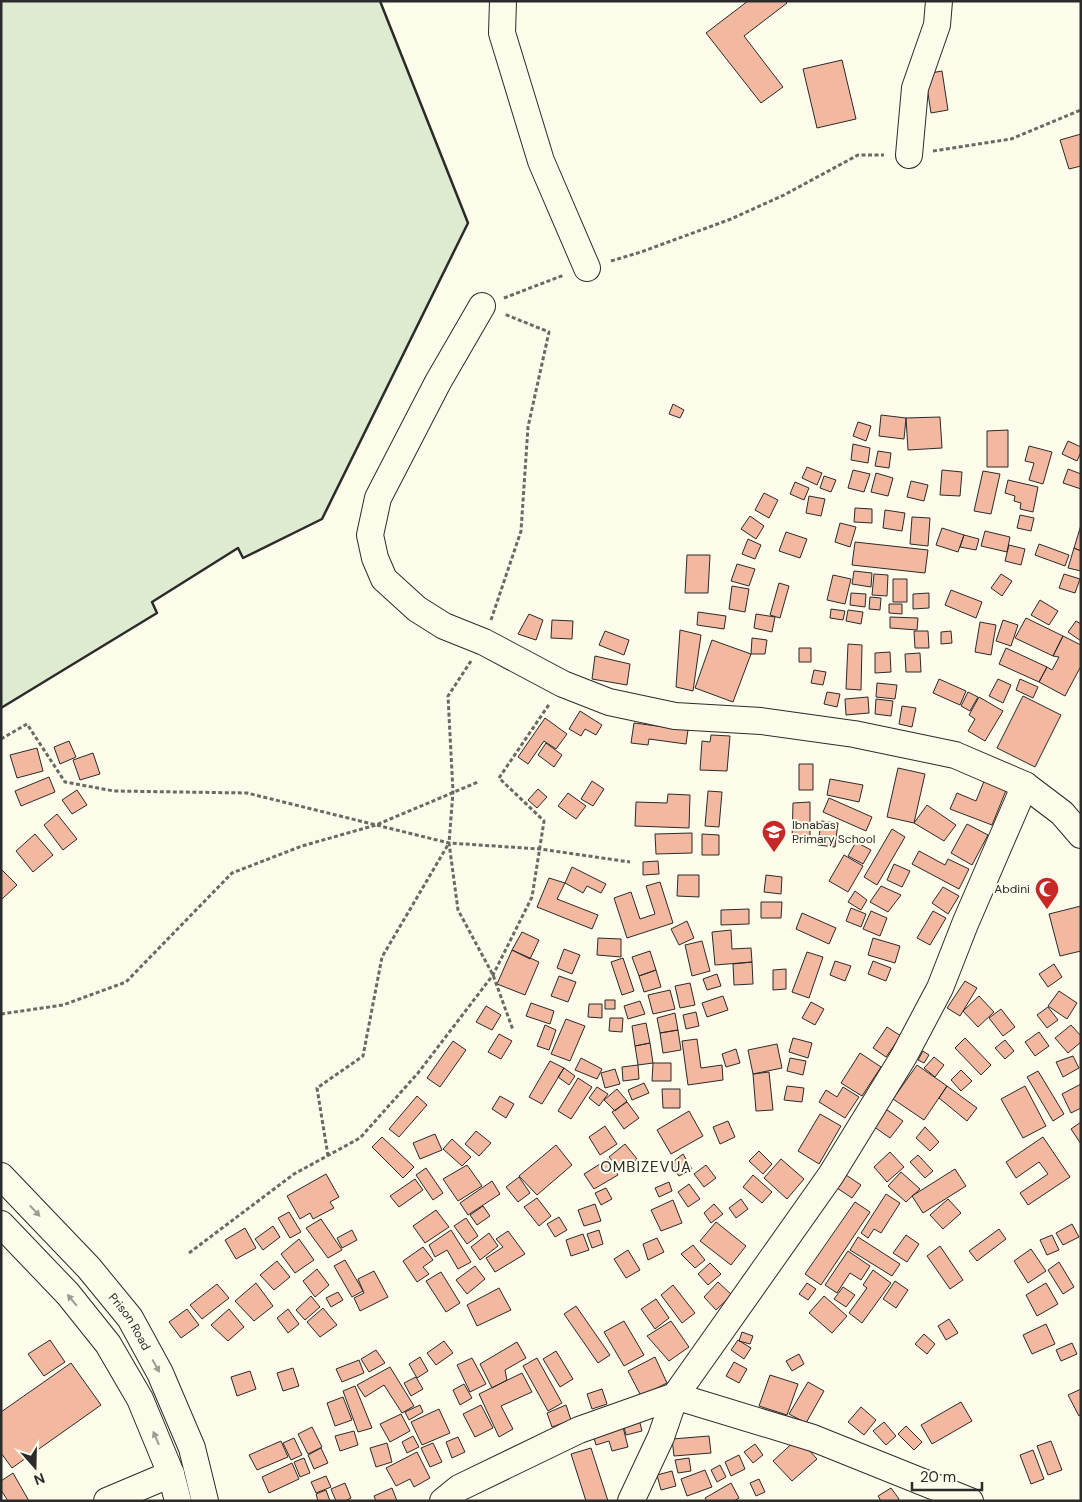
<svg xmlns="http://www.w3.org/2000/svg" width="1082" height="1502" font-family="'DM Sans',sans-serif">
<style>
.green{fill:#deebd1;stroke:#74746e}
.building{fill:#f2b8a0;stroke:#2b2b2b}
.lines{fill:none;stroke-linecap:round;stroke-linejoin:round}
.minor-casing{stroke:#2b2b2b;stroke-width:28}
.path{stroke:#6a6964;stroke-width:3;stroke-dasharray:4 2.5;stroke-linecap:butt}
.minor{stroke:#fdfbea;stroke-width:26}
.wall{stroke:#2b2b2b;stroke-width:2.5}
.oneway{fill:#9e9d94}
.labels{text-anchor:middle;stroke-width:4;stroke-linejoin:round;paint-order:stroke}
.poi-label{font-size:12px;fill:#2b2b2b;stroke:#fdfbea;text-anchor:start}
.street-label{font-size:12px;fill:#2b2b2b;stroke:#fdfbea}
.quarter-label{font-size:15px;letter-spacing:1px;fill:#2b2b2b;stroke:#fdfbea}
</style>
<rect width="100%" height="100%" fill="#fdfbea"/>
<path class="green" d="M1,1H380L468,223L322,519L243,558L238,548L152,602L157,613L1,708Z"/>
<path class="building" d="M748,1H785L787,3L744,36L783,87L761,103L706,33Z
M842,60L856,119L817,128L803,69Z
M942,71L948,110L931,113L925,74Z
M1081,134V166L1069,169L1060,140Z
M673,404L684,410L680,418L669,414Z
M881,415L906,418L904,439L879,436Z
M940,417L942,448L908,450L906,418Z
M858,422L871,426L866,441L853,436Z
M1008,430V467H987V431Z
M1068,441L1081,447V452L1077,461L1062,454Z
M853,444L870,448L868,463L851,460Z
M1029,446L1052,452L1043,484L1029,480L1034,463L1025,461Z
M878,451L891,453L889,468L875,466Z
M807,467L822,473L817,485L802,478Z
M1068,469L1081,474V489L1063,483Z
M853,470L870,474L864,492L848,488Z
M942,470L962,472L960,496L940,495Z
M983,471L1000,474L991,514L974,511Z
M876,473L893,478L888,496L871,492Z
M824,476L836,480L831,492L820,488Z
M1008,480L1038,487L1033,512L1020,509L1021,503L1014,501L1015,496L1005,493Z
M911,481L928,485L924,501L907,497Z
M795,482L809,488L804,500L790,494Z
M764,493L778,500L769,518L755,510Z
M809,496L825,499L821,516L806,513Z
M855,508L872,509V523L854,522Z
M885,510L905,513L902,531L883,528Z
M1020,515L1034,518L1031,531L1017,528Z
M750,516L764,526L756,539L741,529Z
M912,517L930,518L928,546L910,544Z
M840,523L856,527L850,547L835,542Z
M1081,525V551L1074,548Z
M942,528L964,535L958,552L936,545Z
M985,531L1010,537L1007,552L981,546Z
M786,532L807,539L800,558L779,551Z
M964,535L979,539L976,550L960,547Z
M748,539L761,545L755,559L742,554Z
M855,542L928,550L925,573L852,565Z
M1039,544L1069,555L1065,566L1035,555Z
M1009,545L1025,549L1021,565L1005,561Z
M1074,548L1081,551V571L1068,568Z
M687,555H710L708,593H685Z
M737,564L755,569L749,586L731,581Z
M854,571L872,573L871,587L852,584Z
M874,574L888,575L887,596L872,595Z
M1001,574L1012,581L1002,596L991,588Z
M1064,574L1080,579L1075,593L1059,588Z
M833,575L851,579L845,604L827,600Z
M893,579H907V602H893Z
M779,583L789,586L780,618L770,615Z
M732,586L749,589L745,612L729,609Z
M951,590L982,602L976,618L945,605Z
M851,593L866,594L865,607L850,605Z
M929,593V608L913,609V594Z
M870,597L881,598L880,610L869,609Z
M1040,600L1058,611L1049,625L1031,615Z
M889,604H902V614L889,613Z
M831,609L845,611L843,620L830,618Z
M848,610L863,612L861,624L846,621Z
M698,612L726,616L724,629L697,625Z
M529,614L543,620L536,640L518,634Z
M756,614L775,617L772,632L754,628Z
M890,617L918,618L917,630L890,628Z
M1026,618L1063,636L1053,656L1015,638Z
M552,620L573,621L572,639L551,638Z
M1003,620L1018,625L1011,646L996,641Z
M1076,621L1081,624V641L1068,632Z
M980,622L996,625L991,655L975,652Z
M680,630L701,635L693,691L676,687Z
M605,631L629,640L624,655L599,645Z
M914,631H928L929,648H915Z
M951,631L952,643L941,644V632Z
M1063,636L1081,645V666L1065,696L1039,682L1047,667L1052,670L1059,657L1053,656Z
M752,638L767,640L765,654H751Z
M712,640L751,654L733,702L695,688Z
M848,644L862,645L861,690L846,689Z
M799,648H811V662H799Z
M1006,648L1047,667L1039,682L999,664Z
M890,652L891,672L875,673V653Z
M920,653L921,672H906L905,654Z
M595,656L630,664L627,685L592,679Z
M814,670L826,672L823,685L811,683Z
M939,679L966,691L960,705L933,693Z
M998,679L1011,685L1003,703L989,696Z
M1020,679L1038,687L1033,698L1016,690Z
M877,683L897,685L895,699L876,697Z
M827,692L840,694L837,707L824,704Z
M968,692L978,697L970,711L961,706Z
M1023,696L1061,715L1035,767L997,748Z
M868,697L869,713L846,715L845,699Z
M979,697L1003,711L985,741L968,731L975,719L969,715Z
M876,699L893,701L891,716L875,714Z
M902,706L916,708L912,727L899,724Z
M580,711L602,725L596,735L585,729L581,736L569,729Z
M545,718L567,734L556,749L544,741L528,764L518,757Z
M634,723L688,730L686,744L649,739L648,745L631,743Z
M711,735L730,736L727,771L700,770L702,741L710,742Z
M69,741L76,757L60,764L54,747Z
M546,743L562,755L554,767L538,755Z
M37,748L43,771L17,778L10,755Z
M93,753L100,774L80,780L73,760Z
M799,764H813V790H799Z
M898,768L925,774L914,823L887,817Z
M987,774L1009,783L992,825L950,809L957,793L976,801Z
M49,777L55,792L21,806L15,791Z
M830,779L863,785L859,802L827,795Z
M592,781L604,789L593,806L581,799Z
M538,789L547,797L537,808L528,800Z
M77,790L87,805L72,814L62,800Z
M708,791L722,792L719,827L705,826Z
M568,793L586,806L576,819L558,806Z
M668,794L690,795L689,828L635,826L636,802L667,803Z
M829,798L872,817L866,831L823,812Z
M810,802V843L792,842L793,803Z
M927,805L956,825L944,841L914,823Z
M57,814L77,839L63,850L44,825Z
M821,821L838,823L835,847L818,845Z
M967,824L988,835L972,865L951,853Z
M892,829L905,837L877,885L864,877Z
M692,833V853L656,854L655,834Z
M35,834L53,855L33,872L16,851Z
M702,834L719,835V855H702Z
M856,842L871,850L863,864L848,856Z
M919,851L945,865L948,859L969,869L959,889L912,864Z
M844,855L863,866L848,892L829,881Z
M658,861L659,874L643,875V862Z
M894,864L910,871L902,887L887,880Z
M572,867L606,884L601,893L587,886L583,893L565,883Z
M1,869L17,885L1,900Z
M678,875H699V897L677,896Z
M766,875L782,877L781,894L764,892Z
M549,878L565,883L557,899L598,915L592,929L537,907Z
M660,882L673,923L627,938L614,898L631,892L640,919L655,914L646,886Z
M881,886L901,895L888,912L870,902Z
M943,887L959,896L948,914L932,903Z
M855,891L867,900L861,910L848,902Z
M761,902H782L781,918H761Z
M1081,906V951L1060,956L1049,914Z
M851,908L866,914L861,927L846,921Z
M749,909V924L721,925V910Z
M871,911L887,918L880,936L863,929Z
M933,911L946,918L930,945L917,938Z
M802,913L836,928L829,944L796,929Z
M687,921L694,938L679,945L671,929Z
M731,930L732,949L751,948L752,962L715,965L712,932Z
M522,932L539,940L530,959L512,950Z
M598,938L621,939V957L597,955Z
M873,938L900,946L895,963L868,955Z
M702,941L710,971L692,976L685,945Z
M564,949L580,955L572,974L557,968Z
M512,950L539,962L525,995L497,984Z
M650,951L656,970L639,976L632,957Z
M807,952L823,957L809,998L792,992Z
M623,958L634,991L622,995L611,962Z
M835,961L851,966L845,981L830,975Z
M873,961L891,968L886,981L868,974Z
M752,962L753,984L734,985L733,964Z
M1054,964L1062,977L1048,987L1039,974Z
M786,969V989L773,990V970Z
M656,970L661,987L644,992L639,976Z
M717,974L721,986L707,990L703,979Z
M559,976L576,982L568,1002L551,996Z
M965,981L977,988L960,1016L947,1008Z
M690,983L695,1005L680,1008L675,986Z
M670,990L675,1009L653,1014L648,995Z
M1059,991L1077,1003L1067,1019L1048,1006Z
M723,996L728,1010L707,1017L702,1003Z
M979,996L994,1012L978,1027L963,1011Z
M605,1000H615V1009H605Z
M640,1001L645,1014L628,1019L624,1006Z
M811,1002L824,1009L815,1025L802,1018Z
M531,1003L554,1011L550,1024L526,1016Z
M589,1004H602V1018L588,1017Z
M486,1006L501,1015L492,1030L476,1022Z
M1048,1007L1058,1020L1047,1028L1037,1015Z
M1001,1009L1015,1027L1003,1036L989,1018Z
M696,1012L699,1026L686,1029L683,1015Z
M675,1013L678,1030L660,1033L657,1018Z
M610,1018H623L622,1032L609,1031Z
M566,1019L585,1026L570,1061L551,1054Z
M646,1023L650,1043L635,1046L632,1026Z
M545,1025L556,1030L549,1050L537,1046Z
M1071,1025L1081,1036V1042L1068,1053L1055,1038Z
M887,1027L901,1036L886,1057L873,1048Z
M678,1030L681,1050L663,1053L660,1033Z
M1039,1032L1049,1046L1035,1056L1025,1042Z
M499,1034L512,1041L501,1059L488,1052Z
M793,1038L812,1043L808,1058L789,1052Z
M965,1038L991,1065L981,1075L955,1048Z
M697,1039L701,1068L722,1065L723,1080L688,1085L682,1041Z
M1005,1040L1014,1051L1005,1059L995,1048Z
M453,1041L466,1050L440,1087L427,1078Z
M650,1043L653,1063L638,1065L635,1046Z
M777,1044L782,1068L753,1074L748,1050Z
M736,1049L740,1063L726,1067L722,1054Z
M923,1051L929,1055L924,1063L918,1060Z
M860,1053L881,1067L862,1096L841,1083Z
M1073,1056L1079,1068L1063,1077L1056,1062Z
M934,1057L944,1065L935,1077L924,1068Z
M581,1058L602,1069L597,1079L575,1070Z
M790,1058L806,1061L803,1075L787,1071Z
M550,1061L564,1068L542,1104L529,1097Z
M653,1063H671V1081H652Z
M638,1065L639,1079L623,1081L622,1067Z
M917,1065L947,1086L924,1120L893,1099Z
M564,1068L575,1076L569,1085L558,1077Z
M615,1069L620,1084L605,1088L601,1073Z
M961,1070L972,1081L961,1091L951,1080Z
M1038,1071L1064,1114L1053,1121L1027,1077Z
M769,1072L773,1110L756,1111L753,1074Z
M578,1078L592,1087L571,1119L558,1111Z
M644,1083L649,1093L632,1100L628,1090Z
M1081,1084V1108L1071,1113L1062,1094Z
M787,1086L804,1088L802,1102L784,1100Z
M947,1086L977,1108L967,1121L939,1098Z
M1025,1086L1046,1126L1023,1138L1001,1099Z
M597,1087L608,1094L599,1106L589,1098Z
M843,1087L859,1097L845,1118L819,1102L826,1090L837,1097Z
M617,1089L627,1101L615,1111L604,1100Z
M662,1089H680V1108H663Z
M417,1096L427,1105L399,1137L389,1129Z
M500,1096L514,1104L506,1118L492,1109Z
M627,1102L639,1118L624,1129L612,1112Z
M883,1107L903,1121L890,1138L870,1124Z
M689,1111L703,1136L671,1154L657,1130Z
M820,1114L841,1126L819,1164L798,1151Z
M728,1121L735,1137L720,1144L713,1127Z
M1081,1122V1144L1071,1129Z
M605,1126L617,1144L600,1155L589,1137Z
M925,1127L939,1142L930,1151L916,1138Z
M476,1131L491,1143L479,1156L465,1144Z
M435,1134L442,1150L420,1159L413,1143Z
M382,1137L414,1167L403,1178L372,1147Z
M1043,1137L1070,1177L1028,1205L1020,1193L1048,1174L1039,1162L1016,1178L1006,1162Z
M452,1139L471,1157L462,1166L443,1149Z
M625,1144L637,1159L622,1172L609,1157Z
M556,1145L572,1165L537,1195L519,1176Z
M759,1151L772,1164L763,1174L749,1161Z
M890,1152L904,1167L887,1182L874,1167Z
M683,1154L692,1169L679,1176L670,1164Z
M918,1155L933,1171L925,1178L910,1162Z
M608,1159L618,1175L594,1189L584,1174Z
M781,1159L804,1179L787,1199L764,1178Z
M467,1165L482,1186L458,1201L443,1179Z
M706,1165L716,1178L704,1187L694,1174Z
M426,1168L443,1193L433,1200L416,1175Z
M955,1169L966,1186L923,1213L912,1196Z
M901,1172L920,1189L906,1202L888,1186Z
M843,1173L861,1185L852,1198L834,1186Z
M326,1174L339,1197L330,1202L334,1208L313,1219L310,1213L300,1219L287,1196Z
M753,1175L772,1192L762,1203L743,1187Z
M519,1177L530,1193L518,1202L506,1187Z
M415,1179L423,1190L399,1207L390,1196Z
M492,1181L500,1194L468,1215L460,1203Z
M669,1182L672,1191L659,1197L655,1188Z
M689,1184L700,1199L688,1207L678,1192Z
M606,1188L612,1199L601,1205L595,1193Z
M886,1194L900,1203L881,1233L874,1229L868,1238L861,1233Z
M537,1198L551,1216L539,1226L524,1207Z
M741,1199L748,1209L736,1218L729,1208Z
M948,1199L961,1213L943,1229L930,1215Z
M673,1200L682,1223L661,1231L651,1210Z
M855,1202L870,1212L821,1285L805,1274Z
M595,1204L601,1221L584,1226L578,1210Z
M714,1204L723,1214L711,1223L704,1213Z
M483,1206L490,1216L477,1225L470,1215Z
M436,1210L449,1227L425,1243L413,1226Z
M289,1212L301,1232L290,1238L278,1218Z
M559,1217L567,1230L555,1237L547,1224Z
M466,1218L478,1236L467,1244L454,1226Z
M321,1219L342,1250L328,1258L306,1228Z
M716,1222L746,1246L731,1265L700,1241Z
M1072,1224L1079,1237L1063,1245L1056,1233Z
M273,1226L280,1237L263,1250L255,1239Z
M245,1228L256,1248L236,1259L225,1240Z
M999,1229L1006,1239L977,1261L969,1251Z
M352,1230L357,1240L342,1248L337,1238Z
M451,1230L471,1262L458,1269L447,1250L435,1257L429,1245Z
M599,1230L603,1244L592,1248L587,1234Z
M508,1231L525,1254L495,1272L486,1258L503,1247L496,1239Z
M489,1233L498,1246L480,1260L471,1247Z
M583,1234L589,1250L571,1256L566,1240Z
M906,1235L919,1244L907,1262L893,1253Z
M1052,1235L1059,1250L1047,1255L1040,1240Z
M858,1237L900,1264L892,1276L850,1250Z
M657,1238L664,1252L648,1260L643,1244Z
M299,1239L314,1260L295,1273L281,1254Z
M693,1245L705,1260L695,1268L681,1254Z
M940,1246L963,1280L950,1289L927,1256Z
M423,1247L433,1260L423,1267L429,1274L417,1282L403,1261Z
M1031,1249L1046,1271L1028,1283L1014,1261Z
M628,1250L640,1270L626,1278L614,1259Z
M848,1251L870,1266L861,1280L850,1273L837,1293L825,1285Z
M345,1260L363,1291L352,1297L334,1266Z
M277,1261L290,1277L274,1290L260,1275Z
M1059,1262L1074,1287L1063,1294L1048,1270Z
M710,1263L721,1274L708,1285L698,1274Z
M475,1266L485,1279L467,1294L456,1280Z
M317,1269L329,1285L315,1297L303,1281Z
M873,1270L891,1283L862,1323L849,1313L867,1288L863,1285Z
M374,1271L388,1297L360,1311L354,1298L364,1293L358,1279Z
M441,1272L460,1303L446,1312L426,1281Z
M895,1281L908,1290L896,1308L883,1299Z
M718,1282L732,1295L716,1310L704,1297Z
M256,1283L273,1306L254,1321L235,1301Z
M807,1283L816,1289L808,1300L799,1294Z
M1046,1283L1058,1304L1037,1316L1026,1295Z
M217,1284L229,1298L202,1319L190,1305Z
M673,1285L695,1313L682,1323L661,1295Z
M843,1287L855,1295L846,1307L834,1299Z
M499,1288L511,1310L477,1326L467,1305Z
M338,1292L343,1300L331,1307L326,1298Z
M311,1296L320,1307L305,1320L296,1310Z
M824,1296L847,1316L832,1333L809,1313Z
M656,1299L669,1318L655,1329L641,1309Z
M576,1306L610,1355L598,1363L564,1314Z
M323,1308L337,1325L320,1337L307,1322Z
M187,1309L199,1325L181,1338L169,1322Z
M229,1309L244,1327L228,1341L211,1325Z
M288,1309L299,1324L288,1333L277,1318Z
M949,1319L958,1333L946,1340L938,1326Z
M624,1321L644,1355L624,1366L604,1332Z
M671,1321L689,1347L669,1361L647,1336Z
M1046,1324L1055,1344L1032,1354L1023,1335Z
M742,1332L753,1336L750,1344L739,1341Z
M924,1334L935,1344L927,1354L915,1344Z
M50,1340L65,1362L44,1376L28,1354Z
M738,1340L751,1348L744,1359L731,1350Z
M444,1341L453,1353L436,1365L427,1353Z
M517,1342L526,1358L505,1370L507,1380L492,1388L480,1364Z
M1072,1343L1077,1354L1061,1361L1056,1350Z
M376,1350L385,1363L369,1372L361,1359Z
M556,1351L573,1379L560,1387L543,1359Z
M799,1354L804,1364L792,1371L786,1361Z
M420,1357L428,1371L417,1378L409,1364Z
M655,1357L667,1383L641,1396L628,1371Z
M472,1358L486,1384L470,1392L457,1365Z
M537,1358L562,1403L548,1411L523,1366Z
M359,1360L364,1373L342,1382L336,1369Z
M734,1362L747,1369L739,1383L726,1376Z
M71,1363L101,1405L12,1468L1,1453V1412Z
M390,1367L414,1406L402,1413L384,1385L365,1397L357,1385Z
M293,1368L299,1386L283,1391L277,1373Z
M250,1371L256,1389L237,1396L231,1377Z
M522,1373L532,1392L501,1406L513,1429L499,1437L479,1394Z
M770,1375L798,1384L787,1415L759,1406Z
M416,1377L423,1389L411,1396L404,1383Z
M808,1382L824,1391L806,1423L789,1414Z
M464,1384L472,1398L460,1405L453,1390Z
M355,1386L372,1428L358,1432L343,1391Z
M602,1389L607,1404L592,1409L587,1394Z
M1081,1389V1415L1079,1416L1068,1395Z
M343,1397L352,1420L335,1426L327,1403Z
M961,1402L972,1421L932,1444L921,1425Z
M420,1405L423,1412L409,1420L405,1412Z
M481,1405L493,1428L475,1437L463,1414Z
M566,1405L571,1420L552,1427L547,1413Z
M861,1407L876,1420L864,1435L848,1422Z
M439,1409L450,1433L422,1445L411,1422Z
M401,1414L410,1431L390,1442L380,1424Z
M639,1419L642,1431L626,1435L623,1423Z
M884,1422L896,1436L886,1445L873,1431Z
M622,1423L628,1447L612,1451L609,1441L596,1445L592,1431Z
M906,1426L922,1442L914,1450L898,1434Z
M312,1427L322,1447L308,1454L298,1434Z
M354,1431L358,1445L340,1451L335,1436Z
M413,1436L419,1447L407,1453L402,1442Z
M709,1436L711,1453L674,1456L672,1439Z
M458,1437L465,1452L452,1458L446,1442Z
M294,1438L302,1455L291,1460L283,1443Z
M798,1438L817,1459L792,1481L773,1461Z
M281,1441L288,1457L257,1470L249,1455Z
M1051,1441L1062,1470L1048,1475L1037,1446Z
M387,1443L392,1462L376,1467L370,1448Z
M433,1443L442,1462L430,1467L421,1448Z
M755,1444L763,1455L753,1463L744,1452Z
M321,1448L328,1463L314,1469L308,1455Z
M591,1448L608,1501H586L571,1454Z
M1033,1450L1044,1479L1031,1484L1020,1455Z
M417,1452L430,1478L414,1487L410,1479L396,1486L386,1468Z
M739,1455L745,1469L731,1476L725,1462Z
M304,1458L310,1473L300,1477L294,1462Z
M689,1458L691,1471L678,1473L675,1460Z
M292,1463L299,1479L269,1493L262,1477Z
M720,1465L726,1477L717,1482L711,1470Z
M705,1470L712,1487L687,1496L681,1479Z
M672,1471L676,1486L661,1490L657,1475Z
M13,1473L29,1501H8L1,1490V1481Z
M326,1476L331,1487L316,1493L311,1482Z
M759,1479L765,1492L756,1496L750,1483Z
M345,1483L351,1498L345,1501H336L331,1489Z
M731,1483L739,1498L734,1501H707L705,1498Z
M392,1488L397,1501H376L374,1496Z
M891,1488L899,1499L897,1501H881L878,1496Z
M326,1490L330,1501H318L316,1494Z"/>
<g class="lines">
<defs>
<g id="minor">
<path d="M503,1L502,33L541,161L587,268"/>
<path d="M909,155L915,88L937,25L939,1"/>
<path d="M482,306L438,382L378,498L370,535L375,558L384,579L417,609L444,626L484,642L563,684L609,702L675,716L761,721L854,734L955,755L1025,785L1062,813L1081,835"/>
<path id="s1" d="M1,1176L89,1268L130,1318L160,1373L192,1448L205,1501"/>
<path d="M1,1224L68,1294L108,1344L140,1399L171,1474L178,1501"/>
<path d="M107,1501L171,1474"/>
<path d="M443,1501L459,1488L579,1430L675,1396L813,1438L970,1501"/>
<path d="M631,1501L661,1437L675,1396L831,1175L904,1056L940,988L965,924L1025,785"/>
</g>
</defs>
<use href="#minor" class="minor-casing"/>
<path class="path" d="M933,151L1011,139L1081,110
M611,261L641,252L731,219L784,195L858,155H884
M504,298L564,275
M491,620L521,531L528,427L549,332L504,314
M471,661L448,696L453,792L449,843L458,910L493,975L513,1030
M1,739L27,724L65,782L114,791L247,793L449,843L540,849L630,862
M1,1014L63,1005L126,982L232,873L302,846L376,825L478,782
M328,1156L317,1088L363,1056L382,957L449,843
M189,1253L294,1174L360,1138L418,1073L493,975L532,897L544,821L499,778L550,703"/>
<use href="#minor" class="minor"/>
<path class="wall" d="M1,708L157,613L152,602L238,548L243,558L322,519L468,223L380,1"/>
</g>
<defs><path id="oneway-solid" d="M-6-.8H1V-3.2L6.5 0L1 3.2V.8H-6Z" transform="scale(1.25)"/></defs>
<g class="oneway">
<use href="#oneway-solid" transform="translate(35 1211) rotate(47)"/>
<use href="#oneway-solid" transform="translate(72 1300) rotate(-130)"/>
<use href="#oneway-solid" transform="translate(156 1366) rotate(61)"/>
<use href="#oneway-solid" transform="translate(156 1438) rotate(-113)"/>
</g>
<defs>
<symbol id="school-pin" viewBox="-11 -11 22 30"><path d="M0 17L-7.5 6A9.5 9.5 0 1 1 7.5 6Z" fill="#c62828" stroke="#fdfbea"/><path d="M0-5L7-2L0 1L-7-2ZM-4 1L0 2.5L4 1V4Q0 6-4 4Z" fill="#fff"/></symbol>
<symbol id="mosque-pin" viewBox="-11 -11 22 30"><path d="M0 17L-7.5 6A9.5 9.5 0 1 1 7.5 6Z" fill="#c62828" stroke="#fdfbea"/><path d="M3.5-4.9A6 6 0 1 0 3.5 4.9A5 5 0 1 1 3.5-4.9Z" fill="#fff"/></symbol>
</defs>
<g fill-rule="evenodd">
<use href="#school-pin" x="760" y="818" width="28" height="38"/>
<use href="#mosque-pin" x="1033" y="875" width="28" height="38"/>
</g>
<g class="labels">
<g class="poi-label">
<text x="792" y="829">Ibnabas<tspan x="792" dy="14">Primary School</tspan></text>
<text x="1030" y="893" text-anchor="end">Abdini</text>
</g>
<g class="street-label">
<text dy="4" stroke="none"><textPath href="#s1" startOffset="195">Prison Road</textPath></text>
</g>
<g class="quarter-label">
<text x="646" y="1172">OMBIZEVUA</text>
</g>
</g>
<rect width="1082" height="1502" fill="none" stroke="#2b2b2b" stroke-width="5"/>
<g transform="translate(35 1467) rotate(160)" stroke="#fdfbea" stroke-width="4" paint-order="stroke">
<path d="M0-4L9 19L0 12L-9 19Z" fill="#2b2b2b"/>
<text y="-8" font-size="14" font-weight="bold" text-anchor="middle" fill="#2b2b2b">N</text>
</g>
<path d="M912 1482v8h70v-8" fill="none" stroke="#2b2b2b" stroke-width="2.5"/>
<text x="920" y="1482" font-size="15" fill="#2b2b2b" stroke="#fdfbea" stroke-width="4" paint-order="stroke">20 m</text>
</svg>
